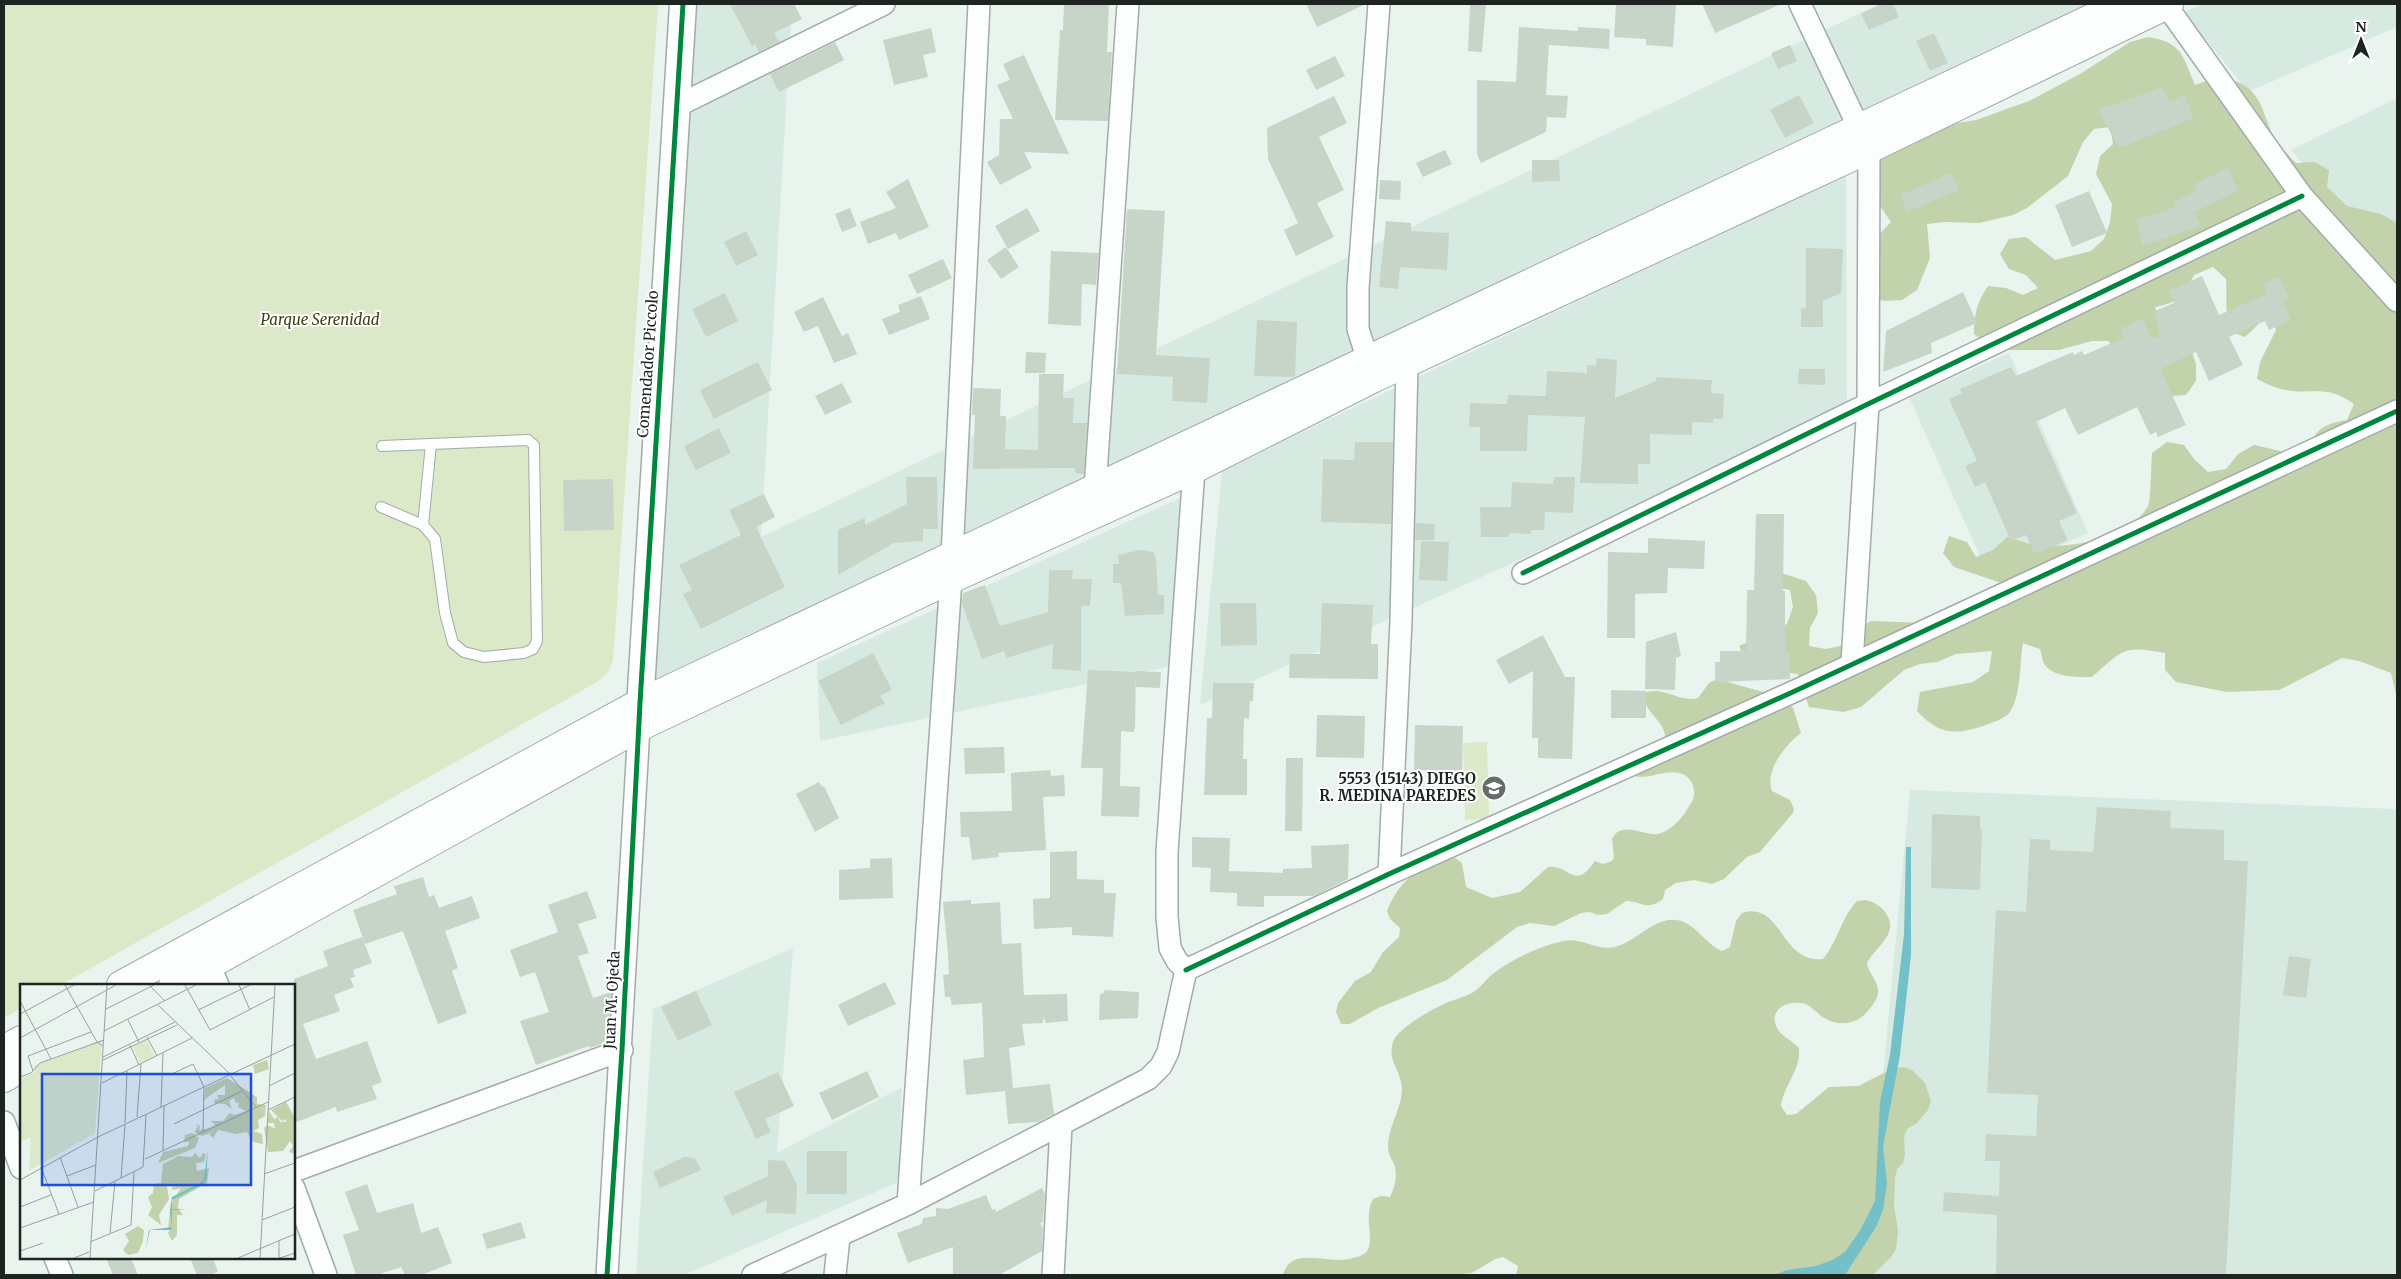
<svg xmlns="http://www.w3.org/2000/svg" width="2401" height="1279" font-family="Merriweather,serif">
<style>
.built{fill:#d7eae1}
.green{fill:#dbe9c9}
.forest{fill:#c2d2aa}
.water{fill:#73c0c8}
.building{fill:#c6d5c8}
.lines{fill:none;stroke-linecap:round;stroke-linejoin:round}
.service-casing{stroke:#a3aba8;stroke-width:12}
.minor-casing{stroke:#a3aba8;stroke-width:24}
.tertiary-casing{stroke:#a3aba8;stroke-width:29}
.secondary-casing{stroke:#a3aba8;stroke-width:30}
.service{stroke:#fcfdfd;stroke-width:10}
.minor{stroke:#fcfdfd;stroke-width:21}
.tertiary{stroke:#fcfdfd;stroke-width:26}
.secondary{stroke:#fcfdfd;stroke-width:28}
.cycleway-casing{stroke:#fff;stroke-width:8}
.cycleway{stroke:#00873e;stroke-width:5}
.labels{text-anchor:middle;stroke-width:4;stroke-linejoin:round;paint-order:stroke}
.park-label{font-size:15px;font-style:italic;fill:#384511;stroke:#fff}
.street-label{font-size:15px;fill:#1e2521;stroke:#fff}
.poi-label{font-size:15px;font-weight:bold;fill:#1e2521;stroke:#fff;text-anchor:end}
.inset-road{fill:none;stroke:#98a19d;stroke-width:1}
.view{fill:#1d4ed8;fill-opacity:0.15;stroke:#1d4ed8;stroke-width:2.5}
.inset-edge{fill:none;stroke:#1e2521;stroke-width:2.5}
</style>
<rect width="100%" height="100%" fill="#e9f4ef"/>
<path class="built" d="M686,4H792L761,537L1879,4H2094L643,685Z
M2203,4H2397V27L2248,92L2184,12Z
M2397,98V277L2291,150Z
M1846,174L1847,411L1200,705L1222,470Z
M2009,353L2088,533L1989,577L1909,397Z
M1184,496L1172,666L820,741L817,663Z
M1910,790L2397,809V1275H1783L1874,1168Z
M793,948L777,1153L902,1087L899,1182L684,1275H636L653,1009Z"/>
<path class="green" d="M4,4H658L613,661L608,672L597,682L61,985H21V1008L4,1018Z
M1487,742L1489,819L1465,820L1463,743Z"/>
<path class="forest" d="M2148,37C2183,43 2182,55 2195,85C2219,75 2244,76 2259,101C2264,111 2267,123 2272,133C2278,144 2287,154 2296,163L2314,162L2329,170L2327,187L2347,206L2381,214L2397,223V698L2391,673L2359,661L2342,658L2279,690L2227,692L2176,682L2165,670V653C2122,645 2123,650 2092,677C2078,677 2055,678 2045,665C2042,661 2042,654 2040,649L2023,643C2019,664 2022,693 2010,712C2005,718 1994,722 1986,725C1956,735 1940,736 1917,711L1920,692L1973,682L1989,671L1992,651L1956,654L1937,662L1920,664L1904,670L1861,707L1843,712L1809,707L1798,674L1762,669L1747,662L1739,646L1787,624L1793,607L1790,590L1773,587L1772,570L1806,581L1816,595L1818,613L1810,628L1809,646L1826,649L1844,645L1855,631L1871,621L1927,623L1980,605L2001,583L1954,567L1943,553L1949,536L1967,542L1976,557L1993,550L2007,537C2019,540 2032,546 2044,546C2077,547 2131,537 2148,506C2151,501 2151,463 2152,453L2167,442L2184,445L2194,459L2208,472L2226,469L2238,454L2254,445L2289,453L2307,449C2317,428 2324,424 2347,420L2354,404C2326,384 2315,395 2286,390C2275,388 2267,384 2257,379L2260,362L2276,330L2270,313L2245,337L2229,331C2225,313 2227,297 2226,279L2213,267L2194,275C2184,296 2178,303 2155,307L2161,323L2190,346L2196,364V381L2186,395L2170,396L2122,373L2109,341H2092L2059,350H2006L1989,346L1974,334C1974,314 1977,302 1988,286L2006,288L2023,295L2038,288L2026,275L2009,269L2000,254L2009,239L2026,237L2055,260L2091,251L2104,239L2110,222L2112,204L2096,174L2100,156L2113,144L2110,127L2094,129L2083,142L2068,176L2027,208L2013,215L1979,223L1944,222L1927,224L1930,258L1917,290L1902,300L1885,301L1867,297L1857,284C1866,257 1870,242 1891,222L1872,194L1878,162L1905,137L1921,129L1976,120L2029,101L2080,74L2130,42Z
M1717,679L1784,698L1793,708L1801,733C1786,744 1764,771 1772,791L1790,800L1794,809L1793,813L1760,852L1747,857L1724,879L1712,884L1694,880L1676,883L1665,890L1663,899C1645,912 1643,901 1626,901L1607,914L1598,915L1590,912L1581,913L1554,926L1530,923L1517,927L1447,980L1378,1008L1350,1024H1341L1336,1012L1338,1003L1355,981L1371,972L1383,952L1399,937L1400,928L1390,919L1387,911C1401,876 1419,871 1451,855L1462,863L1466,887L1492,898L1520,892L1548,867C1570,864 1574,892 1595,861L1603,864L1612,861L1614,857L1612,839C1621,820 1643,836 1658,834C1669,832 1679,821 1685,813C1688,807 1693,802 1694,796C1695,788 1692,780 1685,775C1668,766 1647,782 1631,775L1628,758L1630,753L1665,740C1667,721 1644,714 1644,695L1647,692C1666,687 1680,703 1698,698L1709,683Z
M1865,900C1874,902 1880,905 1885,912C1901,933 1876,946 1867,963C1868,973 1880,983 1878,994C1877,1000 1870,1009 1866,1013C1854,1026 1835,1026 1821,1016C1816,1012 1812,1007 1806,1004C1790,999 1767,1008 1777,1028C1781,1036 1793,1041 1799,1048C1801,1071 1784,1084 1781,1106L1787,1115L1796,1114L1829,1087L1858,1086L1890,1070L1903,1067L1912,1070L1925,1083L1931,1101L1928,1110L1916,1124L1908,1128L1904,1136L1905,1154L1903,1163L1897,1169L1895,1178L1894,1205L1898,1231L1896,1249L1892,1256L1873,1275H1516L1518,1266L1503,1257L1495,1259L1472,1273L1451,1275H1283C1291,1244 1328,1266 1353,1258C1358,1257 1364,1255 1367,1251C1375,1239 1363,1217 1373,1199L1381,1196L1390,1197C1395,1187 1398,1175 1394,1164C1391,1158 1388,1154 1388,1147C1388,1126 1402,1109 1402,1088C1401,1070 1387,1062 1393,1042C1397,1028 1437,1006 1451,1001C1459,998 1468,996 1475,991C1482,986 1487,978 1494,973C1513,959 1540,946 1563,941C1583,937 1599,953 1618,946C1637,940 1656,917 1676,920C1695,922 1705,944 1722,951L1730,947L1736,921L1742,913C1782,900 1780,964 1823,959C1838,941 1841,918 1857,901Z"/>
<path class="water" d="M1906,847H1911V956L1900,1055L1883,1146L1887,1183L1883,1210L1876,1227L1845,1275H1774L1787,1270L1816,1266L1832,1260L1845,1252L1861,1229L1875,1201L1880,1102L1890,1055L1904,934Z"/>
<path class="building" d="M730,4H794L802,19L774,33L779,42L759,52L755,44L752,46Z
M1064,4H1109L1107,52H1112L1108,121L1055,120L1060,30H1063Z
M1306,4H1366L1317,27Z
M1470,4H1486L1482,52L1468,51Z
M1616,4H1676L1673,47L1646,45V39L1614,37Z
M1702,4H1781L1715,33Z
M1881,4H1893L1899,17L1869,30L1861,14Z
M1519,27L1578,31V27L1610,29L1609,49L1549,45L1546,95L1568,96L1566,118L1547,117L1546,132L1481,163L1477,154V80L1516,82Z
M931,28L936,52L923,55L928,77L894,85L883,40Z
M1934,33L1948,63L1930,71L1916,41Z
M835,42L844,60L779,92L770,74Z
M1790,45L1797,61L1778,69L1771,53Z
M1024,55L1069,154L1024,152L1032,168L1000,185L987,162L999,155L1000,119H1013L997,85L1010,80L1003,64Z
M1335,56L1345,76L1316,90L1306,70Z
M2162,87L2169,102L2184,95L2194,118L2119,148L2098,110Z
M1799,95L1814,123L1785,138L1770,110Z
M1334,96L1347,123L1319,137L1344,190L1317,203L1334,237L1296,256L1284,230L1298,223L1268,159L1267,128Z
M1445,150L1452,164L1423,177L1416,163Z
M1532,160H1559L1560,181L1532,182Z
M2228,168L2238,191L2194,212L2201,226L2142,246L2137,220L2176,207L2173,202L2197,191L2194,184Z
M1951,173L1959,190L1907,212L1900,195Z
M908,179L929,227L899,240L896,233L868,244L860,222L896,208L886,192Z
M1380,180L1401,181L1400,200L1379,199Z
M2089,191L2107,233L2072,247L2055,205Z
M850,208L857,226L842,232L835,214Z
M1027,208L1040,231L1008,249L995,226Z
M1127,209L1165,211L1156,355L1210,358L1207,403L1172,401L1173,377L1117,374Z
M1386,221L1411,223V231L1449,233L1447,270L1400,267L1398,289L1379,287Z
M746,231L758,255L736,266L724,242Z
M1006,247L1019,267L1001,279L987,260Z
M1806,248L1843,249L1841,293L1823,301V327H1801V308H1806Z
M1051,251L1099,253L1096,285L1082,284L1081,326L1048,324Z
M943,259L952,278L917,294L908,275Z
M2202,276L2219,315L2268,294L2263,284L2279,277L2290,299L2283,302L2291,320L2269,330L2265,321L2229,337L2243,365L2209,381L2196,352L2160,369L2186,425L2158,437L2156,432L2150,435L2137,407L2078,435L2065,408L2036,422L2077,513L2059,521L2068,540L2035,554L2026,535L2011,541L1985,482L1975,487L1965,466L1977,461L1949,399L1962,393L1960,389L2011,367L2016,376L2073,352L2074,355L2082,351L2084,355L2124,338L2120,329L2143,319L2151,338L2160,336L2155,311L2174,303L2169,291Z
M1963,292L1977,323L1931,343L1932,353L1883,372L1886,331Z
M725,293L738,321L706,337L692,309Z
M921,296L930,319L889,335L882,319L900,312L898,305Z
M823,297L842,336L848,333L857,354L834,363L818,326L804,332L794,312Z
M1257,320L1297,322L1295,377L1254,376Z
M1026,352L1046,353L1045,373H1025Z
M1597,358L1617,360L1615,398L1656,381V377L1712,380L1711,393L1724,394L1723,419H1713V423L1692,422V435L1650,434V464H1638V484L1580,483L1585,417L1528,415L1527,451H1480V427H1469L1470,403L1507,404L1508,395L1546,396L1547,371L1587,373V365L1596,366Z
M758,362L772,390L714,419L700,390Z
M1799,369H1825V385L1798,384Z
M1039,374H1064L1063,398H1074L1073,423H1087L1084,474L1075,473V468L973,469L975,415H972L973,388L1001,389L1000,416H1006L1005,449L1038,450Z
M842,383L852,402L825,415L815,396Z
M719,428L731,453L696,470L684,446Z
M1355,442H1393L1391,524L1321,522L1323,459L1354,460Z
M906,477H937L938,529H923V541L894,543L838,575V530L865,518V525L907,504Z
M1554,477H1575L1573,513L1545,512L1544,530H1531V534L1509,533V537H1481L1480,507H1511L1512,482L1553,484Z
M613,479L614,530L564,531L563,480Z
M764,494L775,517L756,527L785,587L701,629L683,594L692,590L679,565L741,535L729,510Z
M1756,514H1784L1783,591H1785V652H1789L1790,679L1715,682V662H1720V651H1746L1747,590H1754Z
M1416,523L1435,524L1434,540H1415Z
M1648,538L1705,541L1704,569L1668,568L1667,593L1635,594V638H1607L1608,552L1648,553Z
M1421,541L1449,542L1447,581L1419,580Z
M1140,550L1154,552L1156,560L1158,595H1164V614L1125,616L1121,583H1113V564H1119L1118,555Z
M1049,570H1073L1072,579H1092L1090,606H1081V671L1052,669L1053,644L1006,658L1004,651L982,659L962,604L963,593L985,585L1000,626L1048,612Z
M1220,603H1256L1257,645L1221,646Z
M1322,603L1373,605L1371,644H1378V679L1289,678L1290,654H1320Z
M1676,632L1681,656L1676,658L1675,690L1645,689L1646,642Z
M1543,635L1565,677H1575L1572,759L1538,758V738H1532L1533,671L1509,684L1496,660Z
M873,653L892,690L880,696L885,703L841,725L818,681Z
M1088,670L1136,672L1135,728L1133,732L1121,731L1120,786L1140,787L1139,817L1101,816L1103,768H1081Z
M1136,671L1161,672L1160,688L1136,687Z
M1213,683H1254L1253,701H1250L1249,719L1244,718L1243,759H1247V795H1204L1207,718H1212Z
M1611,690L1646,691V718H1611Z
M1317,715L1365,716L1364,758L1316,757Z
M1415,725L1463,726L1462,771L1414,770Z
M1004,747L1005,773L965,774L964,748Z
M1286,758H1303L1302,831H1285Z
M1050,770L1051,776L1064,775L1065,796L1043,797L1046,850L998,853L999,857L972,860L969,837H961L960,812L1012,811L1011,773Z
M819,782L822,787L824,786L839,818L815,832L796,794Z
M2097,807L2171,811L2170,828L2224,830V860L2248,861L2226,1275H1996L1997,1215L1943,1211L1944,1192L1999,1196L2000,1161H1985L1986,1134L2036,1136L2038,1095L1987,1093L1996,910L2026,912L2030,839L2050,840V850L2093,852Z
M1932,814L1980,816V829H1982L1980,890L1931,888Z
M1192,837L1230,838L1229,871L1283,873V869L1312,868L1311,846L1349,844L1348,879L1314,896H1264V907L1237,906V893L1210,892L1211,868L1192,867Z
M1077,851V879L1104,880V893H1116L1113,937L1072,935V927L1034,929L1033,899L1050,898V852Z
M892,858L893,898L839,900V870L870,868V859Z
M423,877L429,897L434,895L439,908L472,896L480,918L445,931L458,968L452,971L467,1013L438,1024L403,931L365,944L353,910L397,894L394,886Z
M587,891L597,918L578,924L589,953L578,956L593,998L611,992L610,1017L605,1019L606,1042L590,1048L589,1046L536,1065L520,1021L549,1012L535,972L520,977L510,950L558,932L548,905Z
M971,900V904L1000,902L1002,944L1021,943L1024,995L1067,994L1068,1021L1046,1023L1043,1017V1023L1022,1024L1025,1045L1009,1048L1013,1088L1050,1084L1054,1114L1038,1122L1008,1124L1005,1091L966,1095L963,1060L984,1057L982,1003L952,1005L950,997H945L943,975L949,974L948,954L943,902Z
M362,937L372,963L353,970L355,977L350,978L354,987L334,995L340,1011L303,1024L316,1059L367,1041L382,1082L372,1086L377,1099L337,1112L336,1107L294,1123V979L328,966L323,951Z
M2289,956L2311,959L2306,998L2283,995Z
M885,982L896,1004L848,1026L838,1005Z
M1104,990L1139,992L1138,1018L1099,1020L1100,994L1104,993Z
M696,991L712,1025L678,1041L661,1007Z
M867,1071L879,1097L832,1120L819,1093Z
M778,1072L794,1106L765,1119L771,1132L756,1139L734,1092Z
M807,1151H847V1194H807Z
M684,1157L695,1158L701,1170L660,1188L653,1172Z
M768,1160L785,1161L797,1185L796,1214L766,1213L767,1200L732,1216L723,1197L768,1176Z
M367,1184L377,1213L413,1203L421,1233L438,1227L452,1263L421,1275H405L401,1267L377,1275H356L343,1235L359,1230L345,1192Z
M1042,1188L1045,1194L1043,1222L1040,1223L1043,1228L1042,1251L999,1275H953V1247L908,1263L897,1233L922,1224L923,1218L936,1216V1208L948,1209L986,1195L992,1210L995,1209L996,1212Z
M521,1222L526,1238L487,1249L482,1234Z
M106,1258H131L138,1275H113Z
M190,1258H213L218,1272L209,1275H197Z"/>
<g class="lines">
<defs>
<path id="service" d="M381,507L423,525L435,539L445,613L453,643L464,652L484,657L524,653L533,649L537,641L534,445L528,440L382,446
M423,525L431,444"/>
<path id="minor" d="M1800,4L1869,149L1868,404L1852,663
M2166,5L2302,196L2397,301
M677,106L884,4
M1372,373L1358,329V288L1379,4
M1095,489L1128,4
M952,556L979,4
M1523,573L1868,404L2302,196
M1389,874L1401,621L1407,364
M203,952L218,985
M1186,970L1389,874L1795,691L2397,411
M1186,970L1177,961L1170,948L1167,917V852L1194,469
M4,1122L21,1168
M294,1171L622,1050
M294,1188L326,1275
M908,1204L951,579
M55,1258L62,1275
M607,1275L639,727
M753,1275L908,1204L1148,1079L1161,1066L1168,1052L1186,970
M835,1275L839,1237
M1053,1275L1061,1126"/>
<path id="tertiary" d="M639,723L683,4"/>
<path id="secondary" d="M121,985L640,703L2122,4
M173,985L639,727L951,579L1194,469L1374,378L1869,149L2169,4
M4,1050L21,1040
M4,1078L21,1068"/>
</defs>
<use href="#service" class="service-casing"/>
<use href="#minor" class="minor-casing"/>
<use href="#tertiary" class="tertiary-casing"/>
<use href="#secondary" class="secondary-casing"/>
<use href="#service" class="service"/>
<use href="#minor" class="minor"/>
<use href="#tertiary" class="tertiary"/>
<use href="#secondary" class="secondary"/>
<defs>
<path id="cycleway" d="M1523,573L1868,404L2302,196
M1186,970L1389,874L1795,691L2397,411
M607,1275L622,1050L640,703L683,4"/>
</defs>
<use href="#cycleway" class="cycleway-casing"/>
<use href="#cycleway" class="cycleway"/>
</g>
<defs>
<symbol id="school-disc" viewBox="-11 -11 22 22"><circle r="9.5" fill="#656d69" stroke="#fff"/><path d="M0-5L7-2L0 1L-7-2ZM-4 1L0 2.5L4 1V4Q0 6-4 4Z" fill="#fff"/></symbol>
</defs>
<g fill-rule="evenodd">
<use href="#school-disc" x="1480" y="774" width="28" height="28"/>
</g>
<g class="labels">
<g class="park-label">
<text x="320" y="325">Parque Serenidad</text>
</g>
<g class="street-label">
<text transform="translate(648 364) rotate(-86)" y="5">Comendador Piccolo</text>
<text transform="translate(612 1000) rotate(-87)" y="5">Juan M. Ojeda</text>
</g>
<g class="poi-label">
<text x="1476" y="784">5553 (15143) DIEGO<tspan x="1476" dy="17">R. MEDINA PAREDES</tspan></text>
</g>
</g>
<g transform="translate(20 984)">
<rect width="275" height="275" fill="#e9f4ef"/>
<path d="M82,56L75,149L9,187L11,153L0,158V95L15,88L14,82ZM127,56L134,72L120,79L113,63Z" fill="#dbe9c9"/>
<path d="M247,76L249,85L235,90L233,81ZM207,94L237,113V120L246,121L245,132L238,136L239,144L233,147L242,150L243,160L233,158L227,148L216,150L198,146L193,154L189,150L195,147L182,152L174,148L178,143L176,140L180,142L179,146L189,144L195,141L191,137H203L210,129L214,131L226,127L218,123L219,118L216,119L214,114L209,117L212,125L205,120L194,119L195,115H199L197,111H205V101L184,116L185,104ZM266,118L275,134V170L269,168L273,162L270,157L263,167L248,168L244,144L248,141L255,145L254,139H247L249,127L254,135L258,133L260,138H265L267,135L262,137L251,126ZM172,149L179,154L175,164L138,179L143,168L168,162L169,158H164L165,151ZM175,169L180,174L183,169L186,170L184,178L176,179L177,187L189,184L187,199L159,215L158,224L163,231H157V251L152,257L148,249L151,244L148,245L151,219L161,204L152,206L153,199L147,202L149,215L139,231L141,241L128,231L132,223L128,213L133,209L134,200L141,199L143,180L158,172L172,173ZM118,242L124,246L123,257L118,269L108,271L103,266L109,257L105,250Z" fill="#c2d2aa"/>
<path d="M188,164L186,195L183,200L152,216V225L168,226H152V244L151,246H130L125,268L129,246L152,243L150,227L152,213L184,197Z" fill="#73c0c8"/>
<path class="inset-road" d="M45,1L77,58L83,62M129,1L145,17M165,1L190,46L254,13M219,1L230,26M0,17L31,75M138,21L209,89M86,25L134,1M178,26L230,1M0,30L54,1M108,36L119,58M84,47L176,1M127,53L137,72M0,54L96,1M110,61L119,81M83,73L155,38M83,76L157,41M13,87L8,72L71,48M154,89L173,80L184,103L183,148M210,91L236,123M0,93L11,89L20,79L84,56M82,99L172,54M249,102L275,89M141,123L143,69M248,126L275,113M117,133L121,80M105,139L107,87M154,140L222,107M143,166L144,122M40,173L58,223M125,175L248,118M21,183L39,230M244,190L275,179M47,192L76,181M101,194L105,141M0,196L78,153L275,60M75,207L123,183L126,131M0,223L31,211M242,236L275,223M0,244L74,218M90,249L95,198M70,258L111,241L114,188M0,267L23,259M54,274L69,268M70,274L87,1M218,274L275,250M240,274L255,1M259,274V257M260,274L275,269"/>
<path class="view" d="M22,90H231V201H22Z"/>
<rect width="275" height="275" class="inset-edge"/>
</g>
<rect width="2401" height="1279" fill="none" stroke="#1e2521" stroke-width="10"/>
<g transform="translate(2361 40)" stroke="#ffffff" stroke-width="4" paint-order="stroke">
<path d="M0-4L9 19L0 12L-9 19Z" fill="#1e2521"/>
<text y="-8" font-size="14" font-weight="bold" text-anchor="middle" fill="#1e2521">N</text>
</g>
</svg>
